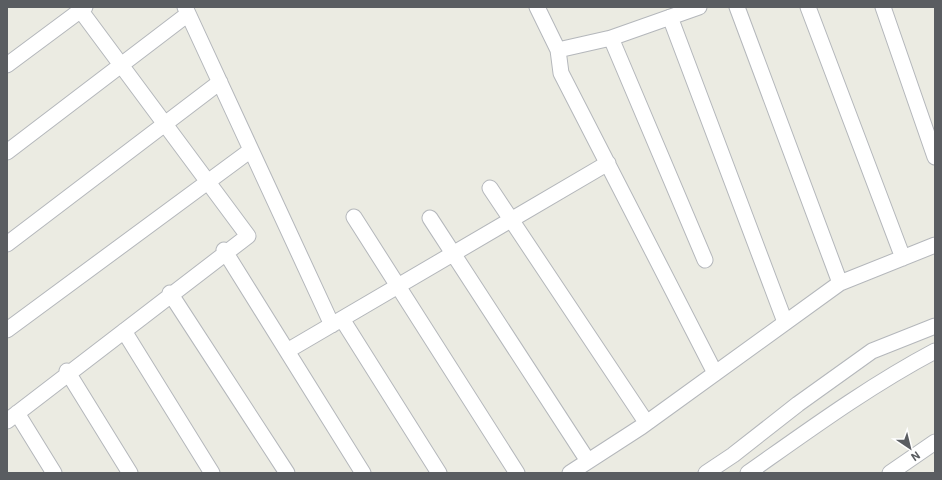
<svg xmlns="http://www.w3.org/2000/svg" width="942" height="480" font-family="Roboto,sans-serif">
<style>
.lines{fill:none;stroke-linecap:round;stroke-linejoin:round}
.street-casing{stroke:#b4b7bb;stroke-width:17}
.street{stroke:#fff;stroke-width:15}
</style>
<rect width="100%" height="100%" fill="#ebebe2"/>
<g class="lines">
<defs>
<path id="street" d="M185,7L332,325
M537,7L558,50L561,73L715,373
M737,7L840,283
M808,7L903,258
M883,7L935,157
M670,17L785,322
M611,38L705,260
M558,50L611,38L699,7
M7,65L85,7
M7,152L188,14
M490,188L646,422
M354,217L517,473
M430,218L588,461
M7,244L220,82
M224,250L363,473
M170,293L287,473
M342,319L439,473
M7,330L251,150
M124,331L212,473
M287,351L608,163
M67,371L130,473
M17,413L54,473
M7,421L248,236L78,7
M570,473L641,427L840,283L935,245
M706,473L733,455L798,404L872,351L935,326
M748,473C809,430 869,386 935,351
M890,473L935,442"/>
</defs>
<use href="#street" class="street-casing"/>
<use href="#street" class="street"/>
</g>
<rect width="942" height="480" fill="none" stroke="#5a5d61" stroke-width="16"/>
<g transform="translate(910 448) rotate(145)" stroke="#ffffff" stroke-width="3" paint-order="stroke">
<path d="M0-3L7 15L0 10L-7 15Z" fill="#5a5d61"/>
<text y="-6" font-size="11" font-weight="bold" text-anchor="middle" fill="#5a5d61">N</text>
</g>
</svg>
